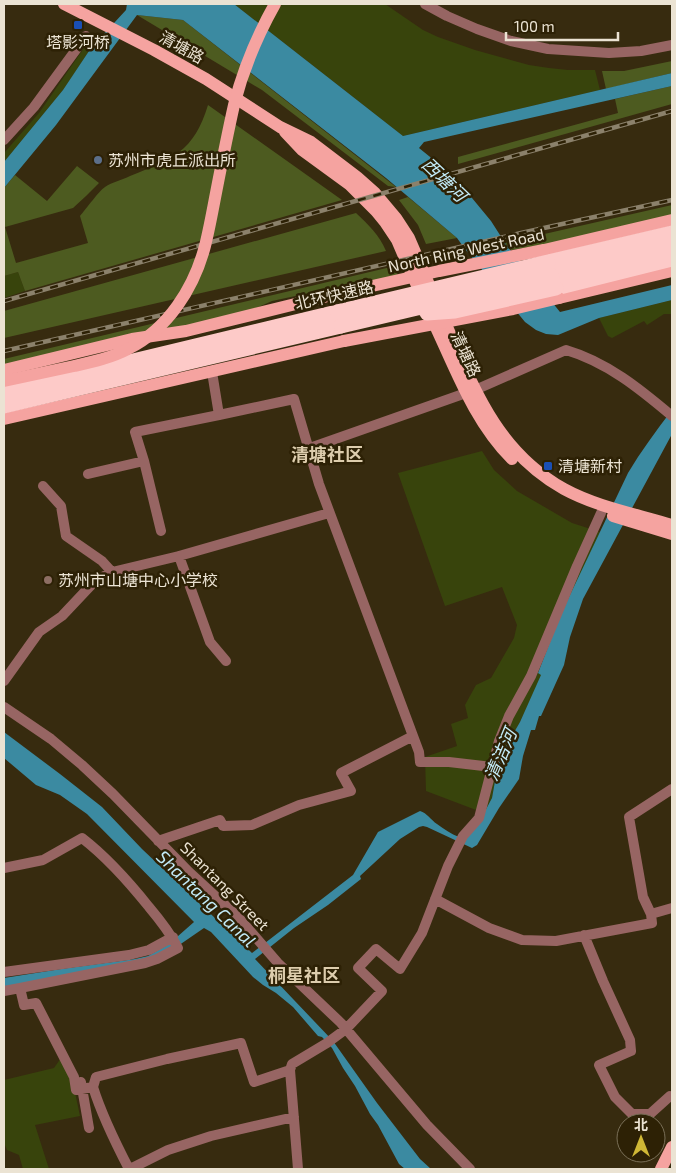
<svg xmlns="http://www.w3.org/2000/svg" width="676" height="1173" font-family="'Exo 2','Noto Sans SC',sans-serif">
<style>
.green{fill:#38440c}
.forest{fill:#4d5b20}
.water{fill:#3b8aa1}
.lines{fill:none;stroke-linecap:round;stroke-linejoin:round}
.minor{stroke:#976563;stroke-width:10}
.major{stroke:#f5a3a0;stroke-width:12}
.highway{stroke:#fdcac8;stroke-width:15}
.rail-casing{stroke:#8b816b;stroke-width:4.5}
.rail{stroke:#2d2105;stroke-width:2.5;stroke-dasharray:8;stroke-linecap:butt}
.major-bridge{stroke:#f5a3a0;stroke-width:12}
.highway-bridge{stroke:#fdcac8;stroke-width:15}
.transit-dot{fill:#1a4fb4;stroke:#2d2105;stroke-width:2}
.service-dot{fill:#5c6f8a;stroke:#2d2105;stroke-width:2}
.education-dot{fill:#8d6e63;stroke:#2d2105;stroke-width:2}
.labels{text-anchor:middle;stroke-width:5;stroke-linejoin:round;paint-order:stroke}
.poi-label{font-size:16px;fill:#ebe3d3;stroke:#2d2105;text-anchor:start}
.street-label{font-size:16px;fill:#ebe3d3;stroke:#2d2105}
.water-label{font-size:18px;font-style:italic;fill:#c3ebf8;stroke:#2d2105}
.neighbourhood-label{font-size:18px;font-weight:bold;fill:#ddcdad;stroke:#2d2105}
</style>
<rect width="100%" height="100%" fill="#372b0f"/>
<path class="green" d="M234,4H385L423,30L438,37L475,50L529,65L549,68L568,70H595L600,90L403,136Z
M86,45L91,48L63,90L4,162V153L39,113Z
M18,272L25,291L4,298V276Z
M672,300V314H664L647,325L644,321L612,338L608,336L599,318Z
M482,451L494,470L517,491L572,523L600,532L549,642L538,672L542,675L520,722L501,755L497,770L492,798L484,813L426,791L425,757L457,746L451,724L468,718L465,705L476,685L491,678L514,638L517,625L502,587L445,606L398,473Z
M61,1058L72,1078L80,1116L35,1125L49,1169H23L19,1155L7,1150L4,1143V1080L54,1068Z"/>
<path class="forest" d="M137,15L183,20L396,187L388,186L262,90Z
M672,61V73L606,89L602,71H624Z
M672,86V104L458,164V157L618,113L615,99Z
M208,105L342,200L25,291L18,272L4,276V188L15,175L47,201L77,166L99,183L86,196L73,208L5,227L16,263L88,243L80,216C86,209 99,191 105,187C112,182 122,180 130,176C172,159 194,152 208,105Z
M408,197L457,238L426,244L418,225L399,200Z
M672,205V216L556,243L511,250L505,243Z
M356,213C368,224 380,236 386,251L4,338V311Z
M395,266L398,276L333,291L314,292L272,301L245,313L4,366V359Z"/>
<path class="water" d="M127,4H234L403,136L672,73V86L424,142L419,148L445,169L472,198L491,221L507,246L560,312L672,285V300L599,318L558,335L546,334L536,330L525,322L465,249L457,238L386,178L183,20L137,15L56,125L4,188V162L63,90L91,48L126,10Z
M672,410V434L583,599L570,637L564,665L541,716H539L535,730H531L523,756L519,779L499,808L477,845L472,848L427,827L423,826L419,827L400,839L360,876L361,879L328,905L294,928L255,959L333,1041L377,1103L420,1159L431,1169H405L399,1164L378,1125L370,1114L355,1086L343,1068L332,1048L322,1037L318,1036L293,1007L276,993L263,985L253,977L211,932L204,928L172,950L153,959L4,987V978L61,969L135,959L148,956L169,944L194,922L87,814L60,795L36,785L4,758V732L60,774L102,807L142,849L252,953L353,875L378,832L420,811C427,813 431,820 437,824C444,829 451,834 459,837L484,813L492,798L497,770L501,755L520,722L541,675L538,673L560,616L628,473C641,451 656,431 672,410Z"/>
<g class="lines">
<path class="minor" d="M425,4L447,16L477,29L511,41L548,49L609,53L641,51L672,45
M4,140L34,107L86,36
M212,372L219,415L294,399L319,484L419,752L420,762H449L492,767
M475,390L566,350C607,362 640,389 672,416
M307,449L466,393
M88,474L144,461
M43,486L61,506L66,536L102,561L112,572
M161,531L144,461L135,432L219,415
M179,556L210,642L226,661
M4,681L39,632L62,616L95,581L112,572L179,556L329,513
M4,707L51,739L82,765L113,794L189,872L238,917L278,963L341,1023L427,1125L470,1169
M158,841L220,820L223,826L252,825L299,805L351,791L341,773L413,736
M4,868L43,860L82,838C108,858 129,882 149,907C160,920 170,933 178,948L157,959L145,963L20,988
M435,899L489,928L522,940L556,941L652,923L651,914L672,908
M651,914L643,897L629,817L672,789
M584,935L603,981L630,1040L631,1051L599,1065L615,1097L632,1114H650L670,1096L672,1097
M4,972L129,955L149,950L173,937
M4,991L20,988L24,1005L36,1003L74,1077L76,1090L93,1087C102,1116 115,1142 129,1169
M81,1082L89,1128
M93,1087L96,1077L167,1059L241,1043L254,1082L290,1070
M130,1169L168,1150L211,1136L294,1117
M298,1169L290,1070L292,1064L327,1043L346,1029L382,991L358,968L376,949L400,969L422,933L448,866L463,836L479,818L499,741L509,716L531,676L577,566L601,513"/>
<path class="major" d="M64,4L154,50L206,79L280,127L311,142L357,177L375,193L396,218L409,238C423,271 437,304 451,336C478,399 502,454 564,489C597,507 636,514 672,525
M285,132L302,150L350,185L376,211L385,222L397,240C412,275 428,310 444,345C462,385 480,427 512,459
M544,250L672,220
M559,298L672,271
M4,370L132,339L186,331L332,295
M4,419L344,341
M613,516L672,534
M661,1169L672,1147"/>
<path class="highway" d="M548,262L672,233
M552,276L672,247
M556,288L672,259
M4,392L337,312
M4,406L341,326"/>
<defs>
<path id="rail" d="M4,301L672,111
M4,351L521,233L672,200"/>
</defs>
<use href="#rail" class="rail-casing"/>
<use href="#rail" class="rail"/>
<path class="major-bridge" d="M332,295L439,271L544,250
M344,341L513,309L559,298
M4,381C27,376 51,371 74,366C92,362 111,358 128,349C168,329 194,288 205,246C209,230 212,214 215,198C221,167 227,136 234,105C243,70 257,36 275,4"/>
<path class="highway-bridge" d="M337,312L548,262
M427,313L455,311L556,288
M341,326L552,276"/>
</g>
<g class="transit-dot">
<rect x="73" y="20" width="10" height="10" rx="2.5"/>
<rect x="543" y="461" width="10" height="10" rx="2.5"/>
</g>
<circle class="service-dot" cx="98" cy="160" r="5"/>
<circle class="education-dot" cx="48" cy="580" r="5"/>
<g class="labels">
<g class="poi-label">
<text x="78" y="48" text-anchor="middle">塔影河桥</text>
<text x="108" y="166">苏州市虎丘派出所</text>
<text x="558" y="472">清塘新村</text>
<text x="58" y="586">苏州市山塘中心小学校</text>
</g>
<g class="street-label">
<text transform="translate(182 47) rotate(29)" y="6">清塘路</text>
<text transform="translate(466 250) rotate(-12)" y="6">North Ring West Road</text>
<text transform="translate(334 295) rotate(-13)" y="6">北环快速路</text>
<text transform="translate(466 354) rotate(65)" y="6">清塘路</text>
<text transform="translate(225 886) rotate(45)" y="6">Shantang Street</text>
</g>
<g class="water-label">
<text transform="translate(444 180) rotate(44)" y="6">西塘河</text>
<text transform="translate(501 755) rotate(-67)" y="6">清洁河</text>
<text transform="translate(206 899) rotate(44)" y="6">Shantang Canal</text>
</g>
<g class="neighbourhood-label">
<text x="327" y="461">清塘社区</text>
<text x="304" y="982">桐星社区</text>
</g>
</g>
<rect width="676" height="1173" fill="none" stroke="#ebe3d3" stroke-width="10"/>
<g transform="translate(641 1138)"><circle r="24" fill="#2d2105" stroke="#796f57"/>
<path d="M0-4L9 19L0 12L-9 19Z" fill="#d0b836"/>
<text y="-8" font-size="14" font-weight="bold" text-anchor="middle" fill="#ebe3d3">北</text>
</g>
<path d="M506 32v8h112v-8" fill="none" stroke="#ebe3d3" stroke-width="2.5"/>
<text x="514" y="32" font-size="15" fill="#ebe3d3" stroke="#2d2105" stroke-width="4" paint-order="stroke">100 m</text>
</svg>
